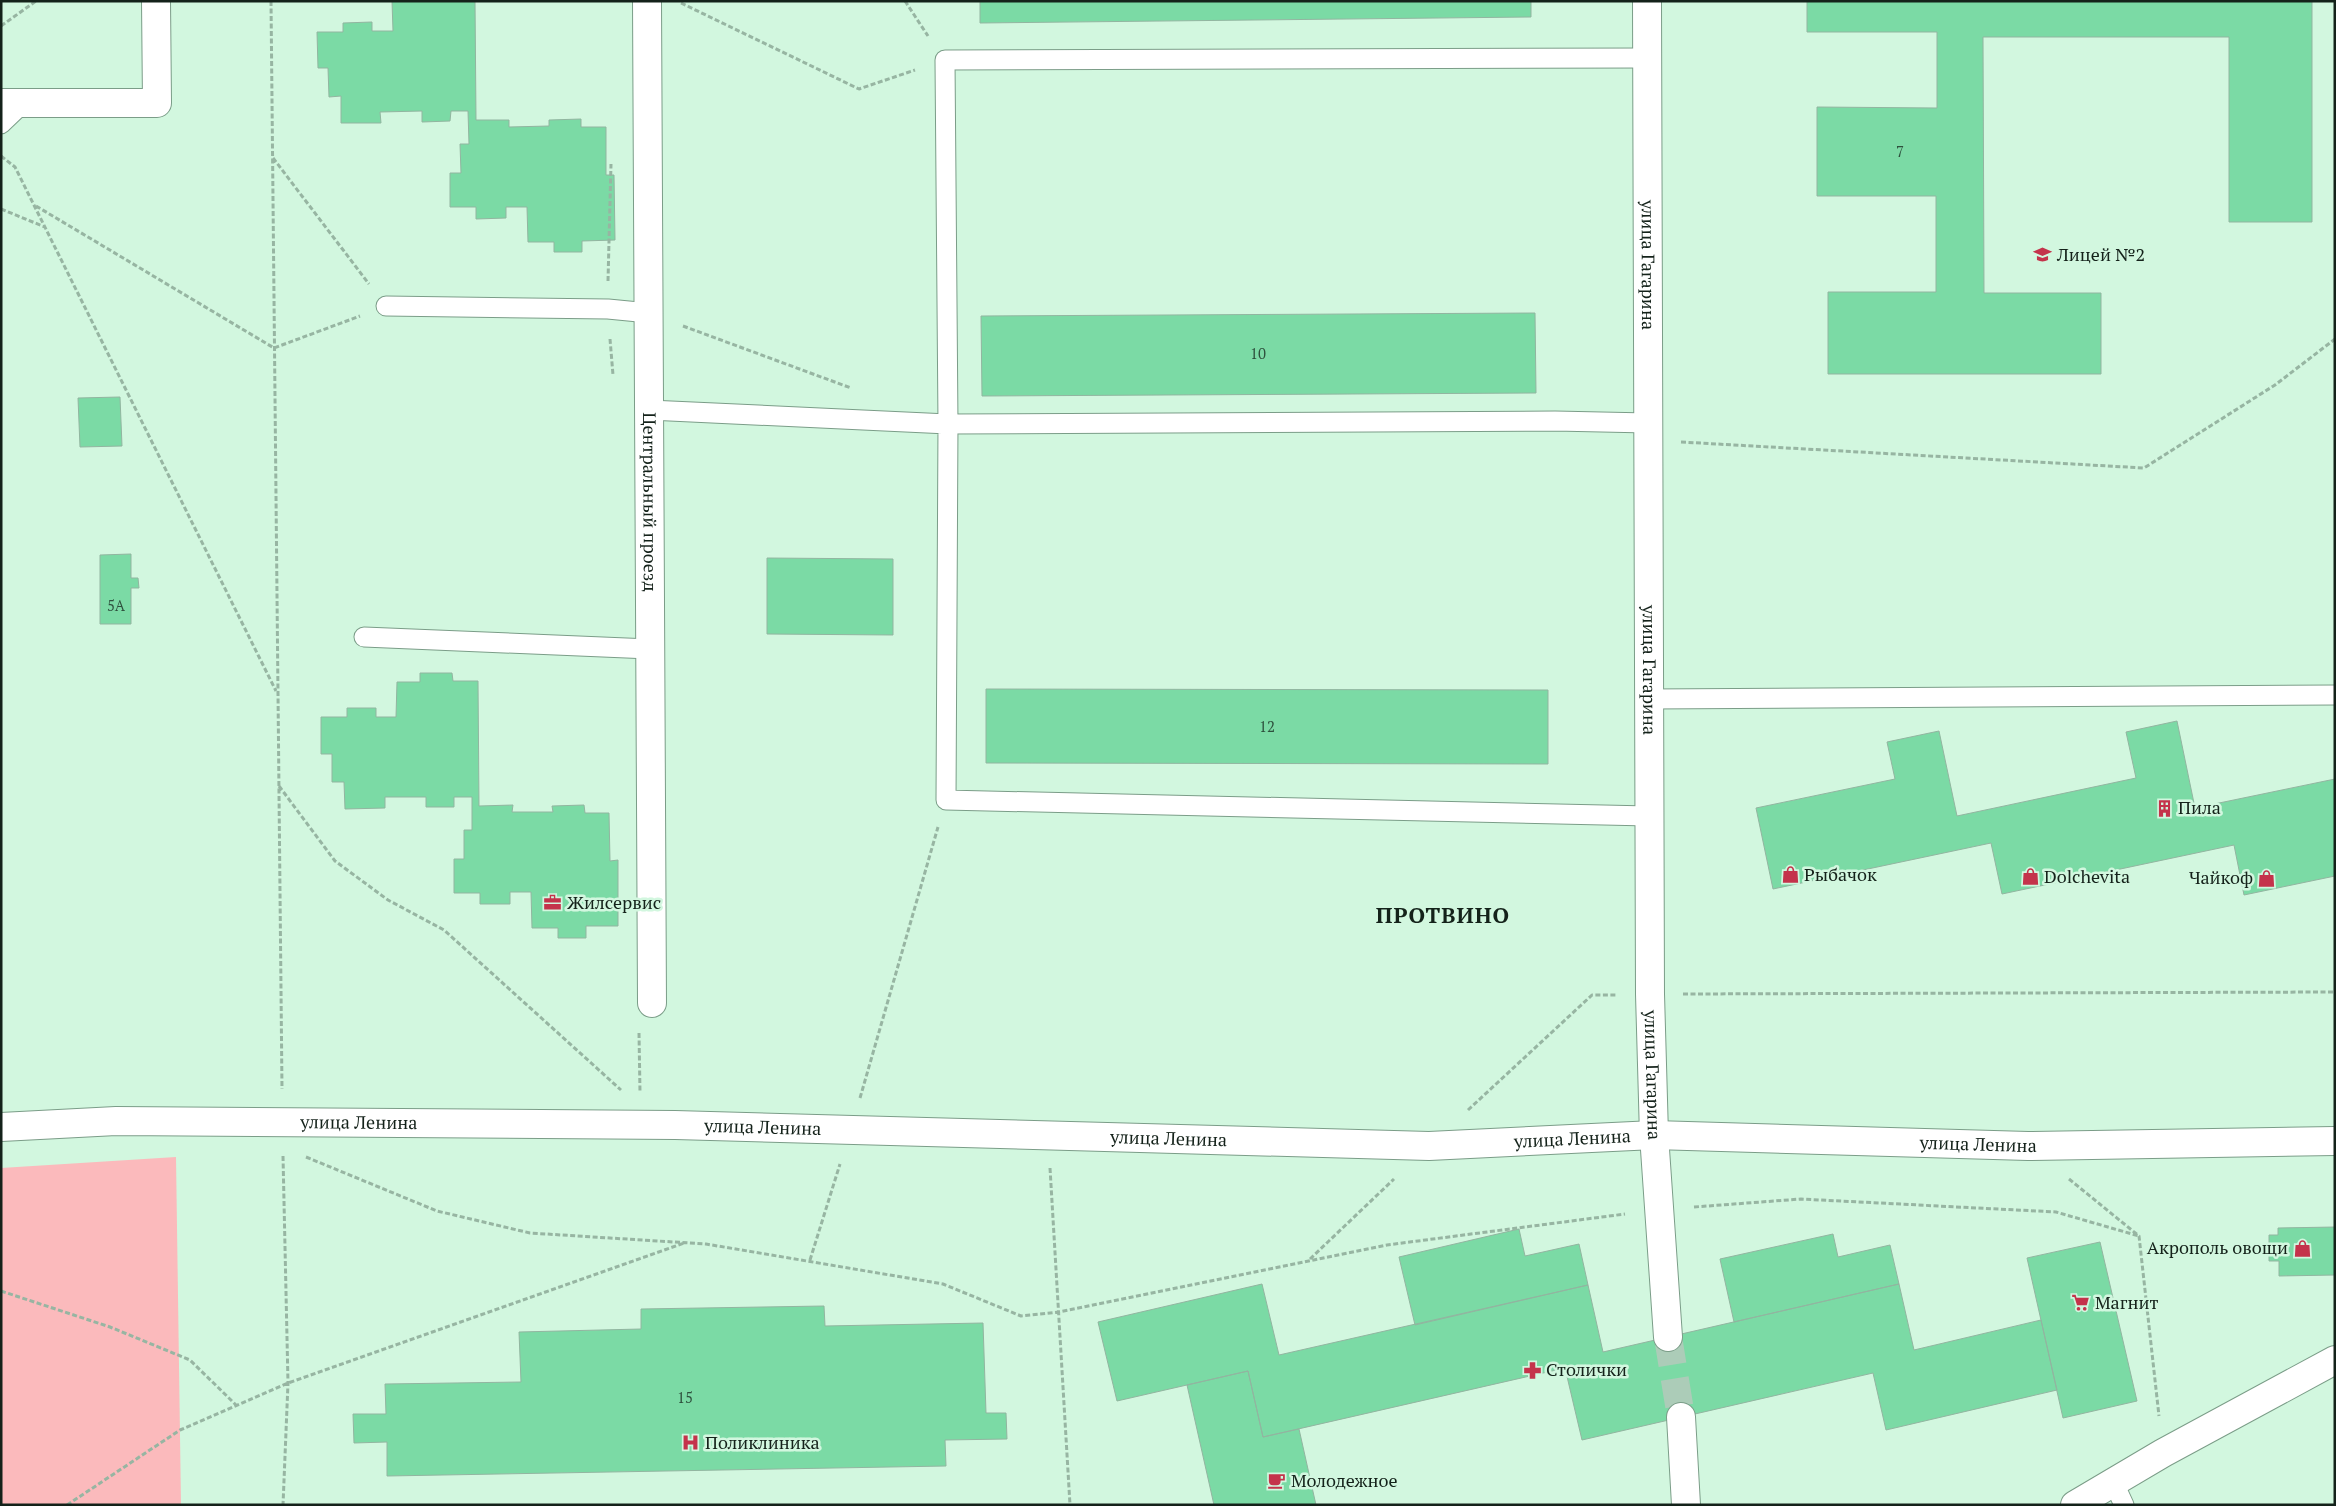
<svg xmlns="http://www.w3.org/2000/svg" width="2336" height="1506" font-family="'PT Serif',serif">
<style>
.green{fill:#fbbabc}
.building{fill:#7bdaa5;stroke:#92b5a0}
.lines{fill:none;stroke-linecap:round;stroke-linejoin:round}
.secondary-tunnel{stroke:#acccb8;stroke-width:28;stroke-dasharray:28 14;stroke-linecap:butt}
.lane-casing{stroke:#7b9d88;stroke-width:21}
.street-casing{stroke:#7b9d88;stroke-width:30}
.secondary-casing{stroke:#7b9d88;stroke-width:30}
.path{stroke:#97b5a2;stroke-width:3;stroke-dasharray:5 2.5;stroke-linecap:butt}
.lane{stroke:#fff;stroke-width:19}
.street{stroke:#fff;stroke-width:28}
.secondary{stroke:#fff;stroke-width:28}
.labels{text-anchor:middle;stroke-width:5;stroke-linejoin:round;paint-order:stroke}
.number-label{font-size:15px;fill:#2e503d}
.poi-label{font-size:18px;fill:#14221a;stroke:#d2f7df;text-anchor:start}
.street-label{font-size:18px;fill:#14221a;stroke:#d2f7df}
.district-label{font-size:22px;font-weight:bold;letter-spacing:1px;fill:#14221a;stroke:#d2f7df}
</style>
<rect width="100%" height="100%" fill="#d2f7df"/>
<path class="green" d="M176,1157L181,1505H1V1168Z"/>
<path class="building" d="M392,1H475L476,120H509V127L549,126V120L581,119V127H606V175H614L615,240L582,241V252H554V242H528L527,207H506V218L476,219V207H450V173H461L460,144H469L468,111H451L450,121L422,122V111L380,112L381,123H341V96L329,97L328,68H318L317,32H343V23L372,22V31H393Z
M980,1H1531V17L980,23Z
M1807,1H2312V222H2229V37H1983L1984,293H2101V374H1828V292H1936V196H1817V107L1937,108V32H1807Z
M1535,313L1536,393L982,396L981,316Z
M120,397L122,446L80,447L78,398Z
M131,554V578H138L139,588H131V624H100V555Z
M767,558L893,559V635L767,634Z
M420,673H452L453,681H478L479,806L513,805L512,812H553L552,806L584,805L585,813H609L610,861L618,860V926H586V938H558V928H532L531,892H510V904H480V893H454V859H464V830H472V797H454V807H426V797H385V808L345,809L344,782H332V754H321V717H347V708H376V717H396L397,682H420Z
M986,689L1548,690V764L986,763Z
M2177,721L2195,808L2335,779V876L2244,895L2234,845L2002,894L1991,843L1773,889L1756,808L1895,779L1887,742L1939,731L1957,816L2136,778L2126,732Z
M2335,1227V1275L2279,1276V1261H2269V1235H2278V1228Z
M1519,1229L1525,1256L1579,1244L1588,1285L1415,1325L1399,1257Z
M1833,1234L1838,1257L1890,1245L1899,1284L1734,1322L1720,1259Z
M2100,1242L2137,1401L2063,1418L2027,1258Z
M1262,1284L1279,1355L1588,1285L1603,1352L1899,1284L1914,1350L2041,1320L2057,1390L1886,1430L1873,1373L1582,1440L1565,1368L1263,1437L1248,1371L1117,1401L1098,1322Z
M824,1306L825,1326L983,1323L986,1413H1006L1007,1439L945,1440L946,1466L387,1476V1442L354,1443L353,1414H386L385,1384L521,1382L519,1332L641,1329V1309Z
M1248,1371L1263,1437L1299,1429L1316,1505H1214L1187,1385Z"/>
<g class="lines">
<path class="secondary-tunnel" d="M1668,1337L1681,1417"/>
<defs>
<path id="lane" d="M1648,58L945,60L948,424L946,800L1649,816
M1,124L23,103
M386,306L608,309L649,313
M649,410L948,424L1555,421L1648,423
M364,637L650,649
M1649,699L2335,695
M2113,1481L2124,1505"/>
<g id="street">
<path id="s1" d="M647,1L652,1003"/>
<path d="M1,103H157L156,1"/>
<path id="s2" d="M1,1127L116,1121L675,1125L1429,1146L1654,1135L2028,1146L2335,1141"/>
</g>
<g id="secondary">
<path id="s3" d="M1647,1L1650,994L1654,1135L1668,1337"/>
<path d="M1681,1417L1686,1505"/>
<path d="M2075,1505L2163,1453L2335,1360"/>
</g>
</defs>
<use href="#lane" class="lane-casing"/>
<use href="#street" class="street-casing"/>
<use href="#secondary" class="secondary-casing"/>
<path class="path" d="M271,1L282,1089
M905,1L928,36
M681,3L859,89L915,70
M1,26L36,1
M1,156L15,167L276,691
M273,158L369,284
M36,206L274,348L360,316
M1,209L45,227
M608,281L611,164
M683,326L851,388
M610,339L613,375
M1681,442L2144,468L2275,385L2335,339
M279,786L335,861L388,900L444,930L621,1090
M1683,994L2335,992
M639,1033L640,1092
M860,1098L938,827
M1468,1110L1592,995H1617
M283,1156L288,1383L283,1505
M306,1157L437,1211L530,1233L706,1244L943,1284L1021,1316L1059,1312L1387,1245L1625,1214
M1050,1168L1070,1505
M2069,1179L2139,1236L2159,1416
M1694,1207L1801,1199L2056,1212L2139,1236
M1310,1259L1394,1179
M810,1260L840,1164
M1,1291L110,1327L190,1360L237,1406
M67,1505L180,1430L288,1383L684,1243"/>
<use href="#lane" class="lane"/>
<use href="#street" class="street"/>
<use href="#secondary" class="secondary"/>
</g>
<defs>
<symbol id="school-bare" viewBox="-9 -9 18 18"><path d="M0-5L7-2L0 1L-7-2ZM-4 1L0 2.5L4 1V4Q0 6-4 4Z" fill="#c4334b" stroke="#d2f7df" stroke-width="2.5" paint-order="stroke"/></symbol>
<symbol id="building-bare" viewBox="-9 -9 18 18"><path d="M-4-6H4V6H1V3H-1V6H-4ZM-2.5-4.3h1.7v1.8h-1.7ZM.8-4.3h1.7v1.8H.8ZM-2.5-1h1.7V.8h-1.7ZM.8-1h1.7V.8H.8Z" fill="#c4334b" stroke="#d2f7df" stroke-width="2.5" paint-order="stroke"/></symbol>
<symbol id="shop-bare" viewBox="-9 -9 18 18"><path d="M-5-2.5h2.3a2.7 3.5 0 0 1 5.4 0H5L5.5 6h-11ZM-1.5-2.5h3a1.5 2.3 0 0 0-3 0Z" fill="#c4334b" stroke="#d2f7df" stroke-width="2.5" paint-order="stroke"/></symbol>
<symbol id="office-bare" viewBox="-9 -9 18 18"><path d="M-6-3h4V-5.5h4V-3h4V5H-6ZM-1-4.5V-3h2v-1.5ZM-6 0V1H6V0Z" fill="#c4334b" stroke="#d2f7df" stroke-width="2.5" paint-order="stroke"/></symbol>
<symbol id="supermarket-bare" viewBox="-9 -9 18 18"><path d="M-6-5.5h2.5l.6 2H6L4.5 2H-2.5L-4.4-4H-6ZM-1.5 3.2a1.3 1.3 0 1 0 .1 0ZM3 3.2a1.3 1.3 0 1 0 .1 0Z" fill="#c4334b" stroke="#d2f7df" stroke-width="2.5" paint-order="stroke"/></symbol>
<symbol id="pharmacy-bare" viewBox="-9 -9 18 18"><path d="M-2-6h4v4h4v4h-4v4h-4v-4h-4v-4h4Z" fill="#c4334b" stroke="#d2f7df" stroke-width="2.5" paint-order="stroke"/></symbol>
<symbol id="hospital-bare" viewBox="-9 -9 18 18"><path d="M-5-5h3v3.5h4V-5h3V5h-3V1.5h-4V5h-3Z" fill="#c4334b" stroke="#d2f7df" stroke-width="2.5" paint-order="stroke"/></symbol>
<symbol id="cafe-bare" viewBox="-9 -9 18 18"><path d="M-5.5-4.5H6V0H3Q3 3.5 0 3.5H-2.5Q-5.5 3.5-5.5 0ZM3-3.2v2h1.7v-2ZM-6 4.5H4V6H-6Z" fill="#c4334b" stroke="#d2f7df" stroke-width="2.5" paint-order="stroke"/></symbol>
</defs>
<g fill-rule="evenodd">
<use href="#school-bare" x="2030" y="242" width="25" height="25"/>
<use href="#building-bare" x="2152" y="796" width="25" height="25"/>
<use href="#shop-bare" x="1778" y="862" width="25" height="25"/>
<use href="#shop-bare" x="2018" y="864" width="25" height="25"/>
<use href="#shop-bare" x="2254" y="866" width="25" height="25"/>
<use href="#office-bare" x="540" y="890" width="25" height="25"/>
<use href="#shop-bare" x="2290" y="1236" width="25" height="25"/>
<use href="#supermarket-bare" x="2068" y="1290" width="25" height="25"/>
<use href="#pharmacy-bare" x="1520" y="1358" width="25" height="25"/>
<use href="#hospital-bare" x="678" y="1430" width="25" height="25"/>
<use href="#cafe-bare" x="1264" y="1468" width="25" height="25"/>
</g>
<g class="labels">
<g class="number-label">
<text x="1900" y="157">7</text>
<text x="1258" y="359">10</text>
<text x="116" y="611">5А</text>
<text x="1267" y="732">12</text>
<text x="685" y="1403">15</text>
</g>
<g class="poi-label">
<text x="2057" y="261">Лицей №2</text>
<text x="2178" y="814">Пила</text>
<text x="1804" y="881">Рыбачок</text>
<text x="2044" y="883">Dolchevita</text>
<text x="2253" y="884" text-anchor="end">Чайкоф</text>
<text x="567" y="909">Жилсервис</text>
<text x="2288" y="1254" text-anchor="end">Акрополь овощи</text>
<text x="2095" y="1309">Магнит</text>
<text x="1546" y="1376">Столички</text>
<text x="705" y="1449">Поликлиника</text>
<text x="1291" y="1487">Молодежное</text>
</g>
<g class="street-label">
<text dy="6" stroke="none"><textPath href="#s3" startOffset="264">улица Гагарина</textPath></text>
<text dy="6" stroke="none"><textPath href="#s1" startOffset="501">Центральный проезд</textPath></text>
<text dy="6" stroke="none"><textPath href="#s3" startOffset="669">улица Гагарина</textPath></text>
<text dy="6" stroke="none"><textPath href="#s3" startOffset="1074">улица Гагарина</textPath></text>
<text dy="6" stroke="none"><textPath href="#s2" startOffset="358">улица Ленина</textPath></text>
<text dy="6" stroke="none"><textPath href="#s2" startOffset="762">улица Ленина</textPath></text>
<text dy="6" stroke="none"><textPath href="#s2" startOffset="1168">улица Ленина</textPath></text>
<text dy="6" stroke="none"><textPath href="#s2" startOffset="1572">улица Ленина</textPath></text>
<text dy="6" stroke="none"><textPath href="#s2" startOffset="1978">улица Ленина</textPath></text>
</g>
<g class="district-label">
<text x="1443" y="923">ПРОТВИНО</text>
</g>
</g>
<rect width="2336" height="1506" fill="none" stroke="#14221a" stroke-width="5"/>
</svg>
